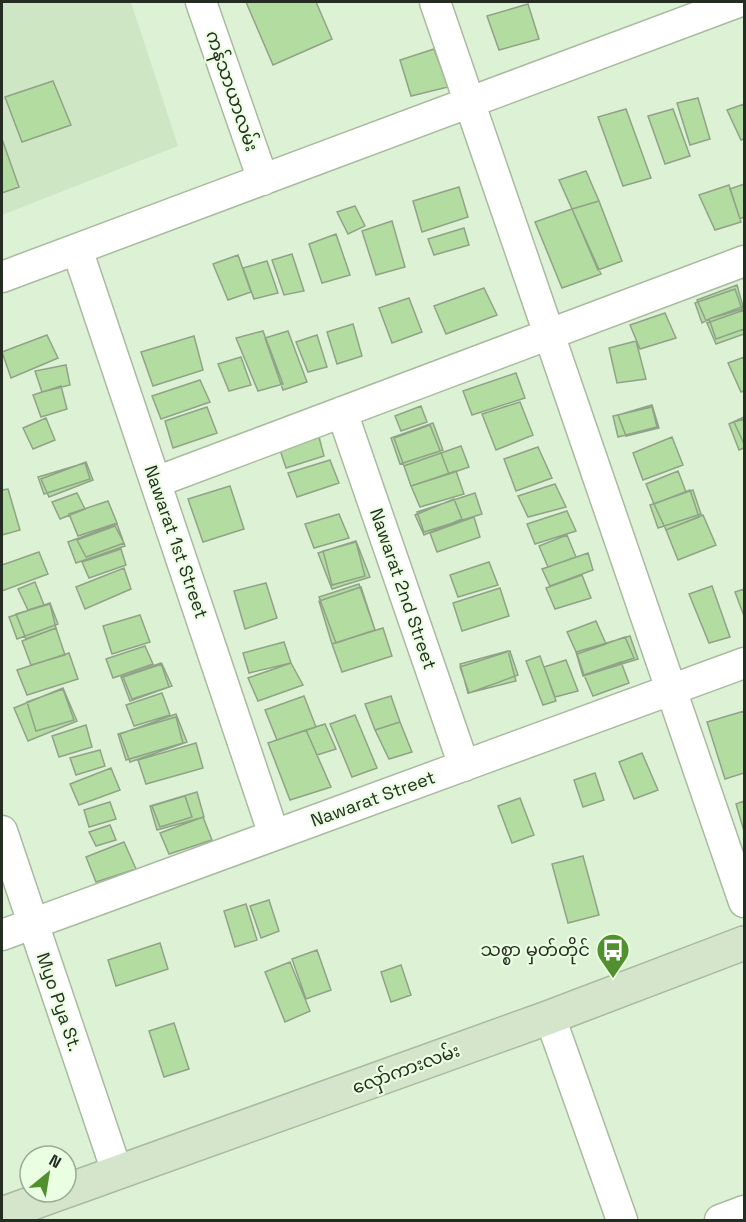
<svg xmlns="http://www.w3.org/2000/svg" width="746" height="1222" font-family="'Space Grotesk','Noto Sans Myanmar',sans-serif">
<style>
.built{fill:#cee6c3}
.building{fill:#b2dca0;stroke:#90a388;stroke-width:1.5}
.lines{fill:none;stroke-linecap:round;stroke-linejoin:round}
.minor-casing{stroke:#a8bba0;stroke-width:33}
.secondary-casing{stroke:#a8bba0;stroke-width:36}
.minor{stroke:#fff;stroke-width:30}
.secondary{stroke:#d4e5cc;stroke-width:33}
.labels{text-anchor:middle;stroke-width:4.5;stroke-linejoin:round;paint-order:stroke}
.street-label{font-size:18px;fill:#252d22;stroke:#eaffe2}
.poi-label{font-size:18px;fill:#252d22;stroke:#eaffe2;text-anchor:end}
</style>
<rect width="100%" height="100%" fill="#ddf2d5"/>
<path class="built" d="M2,2H131L178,146L2,215Z"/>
<path class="building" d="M246,2H316L332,39L273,65Z
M528,4L539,39L499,50L487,16Z
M434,49L448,87L411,96L400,60Z
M53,81L71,125L22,142L5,97Z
M698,98L710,139L690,145L677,103Z
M744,104V139L741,140L727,110Z
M626,109L651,178L623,186L598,117Z
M673,109L690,156L665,164L648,116Z
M2,139L19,187L2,193Z
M586,171L599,201L572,209L559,180Z
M744,184V217L740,219L730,189Z
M729,185L741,222L715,230L699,195Z
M459,187L468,217L422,232L413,201Z
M599,201L622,261L598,270L572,209Z
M355,206L365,226L348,234L337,212Z
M572,209L601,274L562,288L535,222Z
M392,221L405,267L376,275L362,231Z
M464,228L469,245L434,255L428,239Z
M336,234L350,275L322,283L309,244Z
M292,254L304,291L284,295L272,260Z
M238,255L251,292L228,300L213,264Z
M267,261L278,293L254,299L243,268Z
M737,285L744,310L707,323L697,300Z
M484,288L497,315L446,334L434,306Z
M735,289L742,309L709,319L702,323L695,303Z
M409,298L422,332L392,343L379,308Z
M744,306V329L716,339L709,319Z
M744,310V334L716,344L707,323Z
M665,313L676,338L640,349L630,325Z
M353,324L362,356L337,364L327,332Z
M263,331L283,384L258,391L236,338Z
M288,331L307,382L283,390L265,338Z
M47,335L58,358L11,378L2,352Z
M317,335L327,367L308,372L296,342Z
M194,336L203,370L153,386L141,352Z
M636,341L646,379L617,383L609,348Z
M241,357L251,385L229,391L218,364Z
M744,357V391L741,392L728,363Z
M66,365L70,385L42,392L35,371Z
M516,373L525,398L472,415L463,391Z
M200,380L210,402L161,419L152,396Z
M61,386L67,409L41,417L33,395Z
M520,402L533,435L496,450L482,414Z
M652,405L659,428L626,436L618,415Z
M421,406L427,422L401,431L395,416Z
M207,407L217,433L173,448L165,421Z
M652,407L657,427L618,437L613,416Z
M744,417V448L739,450L729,424Z
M46,418L55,440L33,449L23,428Z
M744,419V444L734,422Z
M433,423L443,450L400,464L391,438Z
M430,425L441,453L404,466L394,438Z
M319,437L324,456L286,468L280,450Z
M672,437L683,465L643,480L633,453Z
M461,446L469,467L449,474L441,453Z
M538,447L552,478L516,491L504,459Z
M441,453L449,474L411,486L404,466Z
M330,460L339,483L297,497L288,473Z
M86,462L93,480L49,497L41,479Z
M85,463L90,479L44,494L38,477Z
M456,471L464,494L420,507L411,486Z
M678,471L686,492L654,504L646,484Z
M555,484L566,507L528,517L518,496Z
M230,486L244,529L203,542L188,499Z
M8,489L20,530L2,535V490Z
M690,490L699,517L666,530L654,504Z
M693,490L701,514L658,528L650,505Z
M77,493L85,509L60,519L52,502Z
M475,493L482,514L424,532L417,512Z
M454,499L462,519L424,535L415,515Z
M108,501L117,523L78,536L69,514Z
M567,511L576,531L535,544L527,524Z
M339,514L349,538L314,548L305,524Z
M703,515L716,545L678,560L666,530Z
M474,517L480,537L437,552L430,533Z
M117,524L125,546L76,563L68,542Z
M115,526L124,543L86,557L77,540Z
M567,535L576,557L548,567L539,546Z
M356,541L370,577L332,589L318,553Z
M356,542L365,576L332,585L323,551Z
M121,549L126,565L89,578L82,562Z
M39,552L48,574L2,591V565Z
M588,553L593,570L550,586L542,569Z
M489,562L498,585L458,597L450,575Z
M124,568L131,589L85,609L76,587Z
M582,575L591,598L555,609L546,588Z
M35,582L44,605L28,610L18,589Z
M266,583L277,618L245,629L234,591Z
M359,584L375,630L336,643L319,597Z
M712,586L730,637L709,643L689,594Z
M361,587L375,630L332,644L319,601Z
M500,588L509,616L462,631L453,603Z
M744,589V616L735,592Z
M50,603L58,624L17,639L9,617Z
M50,604L56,628L26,639L16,614Z
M140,615L150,642L112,654L103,626Z
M596,621L606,644L577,654L567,632Z
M56,628L65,655L31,665L22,641Z
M383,628L392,656L342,672L332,644Z
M630,636L638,659L583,676L576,652Z
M625,637L634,658L584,675L577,654Z
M284,642L291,663L249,673L243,653Z
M145,646L153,664L113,678L106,659Z
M508,651L516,681L468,693L460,664Z
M510,651L518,675L469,693L460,667Z
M69,653L78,679L27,695L17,670Z
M540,656L556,701L543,705L526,661Z
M566,660L578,691L555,697L544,667Z
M621,662L629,683L593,696L584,675Z
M161,663L169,687L130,701L121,677Z
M291,663L303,685L258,701L248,678Z
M162,664L172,686L132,699L123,677Z
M63,688L77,721L28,741L14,708Z
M63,689L74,720L36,731L27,702Z
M162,693L170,715L134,726L126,705Z
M304,696L316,727L277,740L265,710Z
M391,696L400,722L375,730L365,704Z
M744,711V773L725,779L707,722Z
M176,714L187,742L130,762L120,734Z
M355,715L377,768L352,777L330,724Z
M176,717L183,743L126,760L118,734Z
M400,722L412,752L389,759L375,730Z
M325,724L336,749L317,755L306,730Z
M86,725L92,747L59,757L52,736Z
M306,730L331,787L290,800L268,743Z
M196,743L203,768L146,784L138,760Z
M100,750L105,766L76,775L70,758Z
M642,753L658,790L634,799L619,762Z
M111,768L120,790L79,805L70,784Z
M595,773L604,800L583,807L574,780Z
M197,792L204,817L157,830L150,806Z
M185,796L192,817L160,827L152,806Z
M520,798L534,835L512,843L498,806Z
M744,801V831L736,804Z
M110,802L116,819L89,827L84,810Z
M203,817L212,840L169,854L160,833Z
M110,825L116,840L96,846L89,832Z
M124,842L136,869L96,882L86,857Z
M583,856L599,915L568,923L552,864Z
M269,900L279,931L261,938L250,906Z
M246,904L257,940L235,947L224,911Z
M160,943L168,969L116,986L108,960Z
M317,950L331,990L306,999L292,959Z
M290,962L310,1011L285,1022L265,972Z
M401,965L411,995L391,1002L381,972Z
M174,1023L189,1069L164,1077L149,1031Z"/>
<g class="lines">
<defs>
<path id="minor" d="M201,2L263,180
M435,2L744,902
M77,249L274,835
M2,277L738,2
M342,412L464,766
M156,482L744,261
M2,831L117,1172
M2,935L744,663
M550,1017L622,1220
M720,1220L744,1211"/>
<path id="secondary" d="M66,1191L550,1017L744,943
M2,1214L63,1192"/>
</defs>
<use href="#minor" class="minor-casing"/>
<use href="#secondary" class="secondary-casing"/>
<use href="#minor" class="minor"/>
<use href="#secondary" class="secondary"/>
</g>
<defs>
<symbol id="bus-pin" viewBox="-11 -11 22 30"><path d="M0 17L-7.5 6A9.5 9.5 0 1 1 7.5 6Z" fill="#518f2f" stroke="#eaffe2"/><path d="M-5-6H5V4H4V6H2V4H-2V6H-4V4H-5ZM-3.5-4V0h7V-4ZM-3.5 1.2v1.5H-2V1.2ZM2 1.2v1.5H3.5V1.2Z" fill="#fff"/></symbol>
</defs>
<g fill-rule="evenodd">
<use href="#bus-pin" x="594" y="931" width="38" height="52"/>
</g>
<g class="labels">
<g class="street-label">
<text transform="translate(232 91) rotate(71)" y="6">ကန်သာယာလမ်း</text>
<text transform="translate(176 542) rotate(71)" y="6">Nawarat 1st Street</text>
<text transform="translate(403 589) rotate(71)" y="6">Nawarat 2nd Street</text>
<text transform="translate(373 799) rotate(-20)" y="6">Nawarat Street</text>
<text transform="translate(59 1002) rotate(71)" y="6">Myo Pya St.</text>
<text transform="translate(406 1069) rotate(-20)" y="6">လှော်ကားလမ်း</text>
</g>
<g class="poi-label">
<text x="590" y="956">သစ္စာ မှတ်တိုင်</text>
</g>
</g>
<rect width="746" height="1222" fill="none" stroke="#252d22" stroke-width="6"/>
<g transform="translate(48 1174) rotate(30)"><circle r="28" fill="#eaffe2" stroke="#9bab95" stroke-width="1.5"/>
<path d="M0-4.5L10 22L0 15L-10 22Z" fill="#518f2f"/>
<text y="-9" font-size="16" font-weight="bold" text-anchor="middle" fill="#252d22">N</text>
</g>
</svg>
